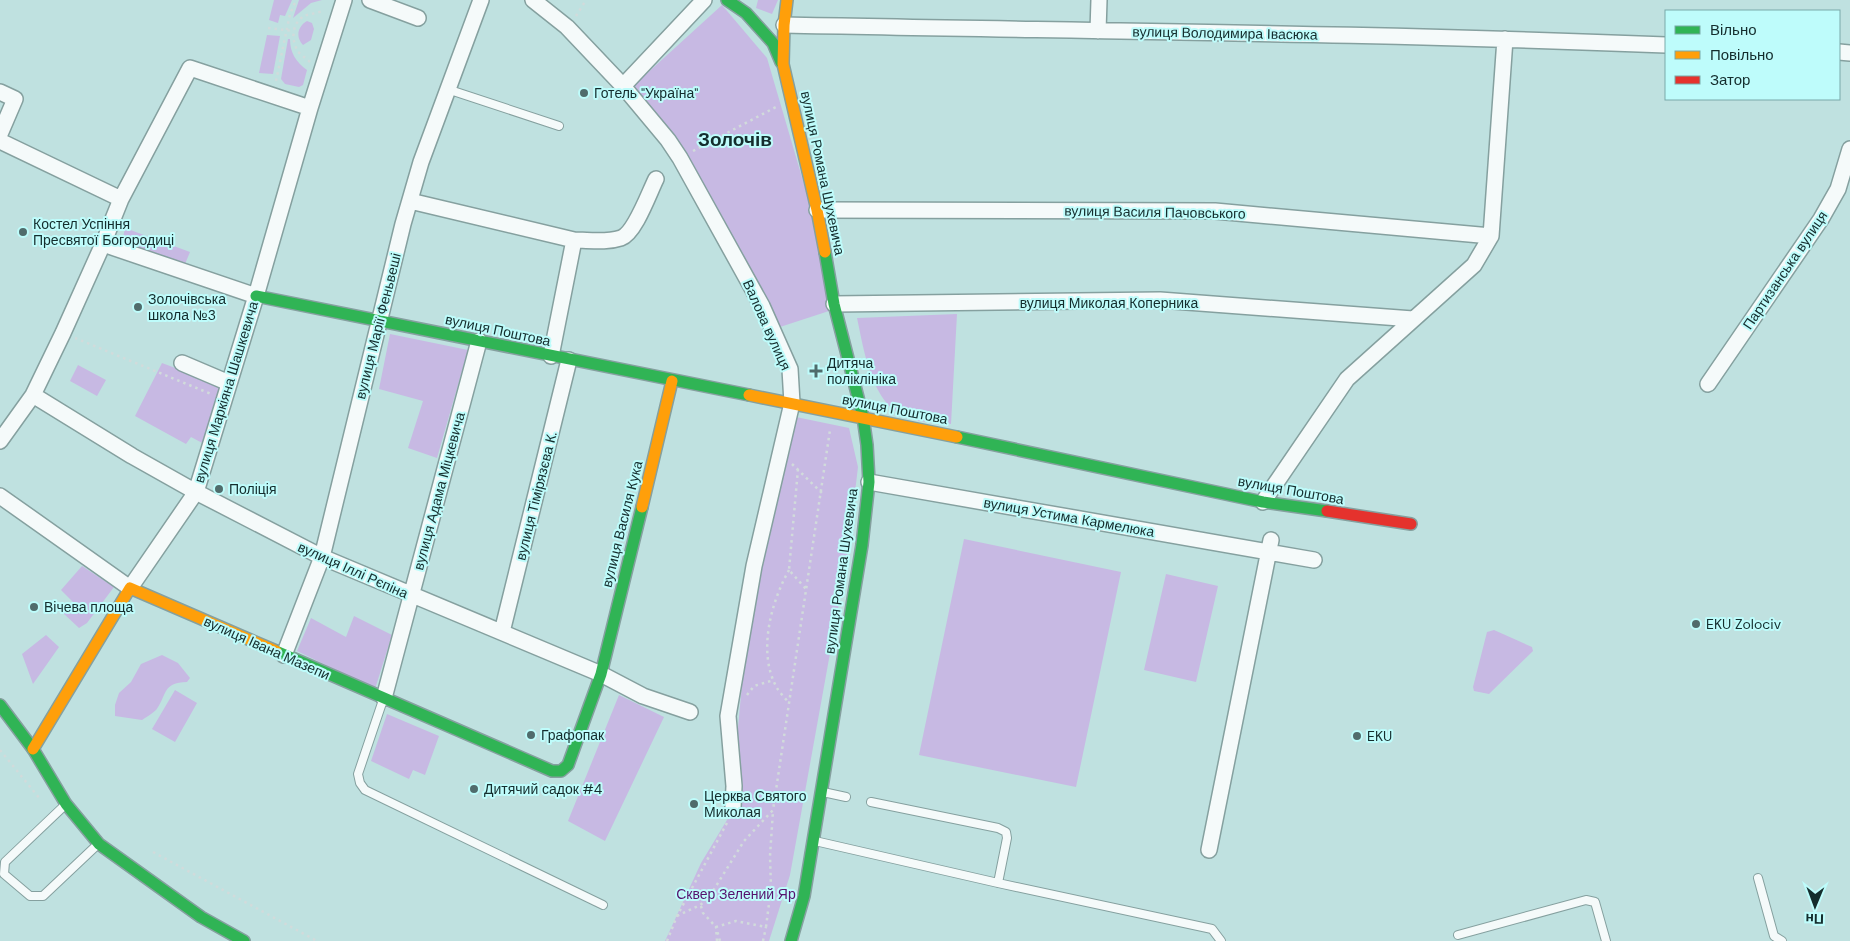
<svg xmlns="http://www.w3.org/2000/svg" width="1850" height="941" font-family="'DM Sans',sans-serif">
<style>
.green{fill:#c7b9e3}
.lines{fill:none;stroke-linecap:round;stroke-linejoin:round}
.lane-casing{stroke:#85a09f;stroke-width:10}
.street-casing{stroke:#85a09f;stroke-width:18}
.fast-casing{stroke:#85a09f;stroke-width:14}
.slow-casing{stroke:#85a09f;stroke-width:14}
.jam-casing{stroke:#85a09f;stroke-width:14}
.path{stroke:#d1dbdb;stroke-width:2.5;stroke-dasharray:2.5 4;stroke-linecap:butt}
.lane{stroke:#f5fafa;stroke-width:8}
.street{stroke:#f5fafa;stroke-width:15}
.fast{stroke:#30b455;stroke-width:11}
.slow{stroke:#ff9f0a;stroke-width:11}
.jam{stroke:#e5322d;stroke-width:11}
.poi-dot{fill:#506c6c;stroke:#befcfb;stroke-width:2}
.labels{text-anchor:middle;stroke-width:4;stroke-linejoin:round;paint-order:stroke}
.street-label{font-size:14px;fill:#142d2d;stroke:#befcfb}
.poi-label{font-size:14px;fill:#142d2d;stroke:#befcfb;text-anchor:start}
.park-label{font-size:14px;fill:#56136e;stroke:#befcfb}
.district-label{font-size:19px;font-weight:bold;fill:#142d2d;stroke:#befcfb}
</style>
<rect width="100%" height="100%" fill="#bfe1e0"/>
<path class="green" d="M274,0H292L285,16L280,15L278,23L269,20Z
M299,0H322L311,3L293,18Z
M758,0H778L772,14L756,8Z
M722,5L767,58L813,215L829,311L780,327L632,87Z
M307,21L312,23L314,29L311,40L303,45C295,37 298,26 307,21Z
M267,35L280,36L273,74L259,73Z
M288,39H290C290,53 296,62 307,70L303,85L299,87L285,84L281,79Z
M125,228L190,252L185,264L122,243Z
M957,314L951,424C938,422 921,423 908,418C872,406 864,350 857,318Z
M390,334L468,350L437,458L408,448L423,401L379,389Z
M162,363L226,387L206,445L191,437L186,444L135,416Z
M78,365L106,380L97,396L70,381Z
M796,417L849,428L858,467L847,559L790,875L769,941H665L701,863L730,815L750,597Z
M964,539L1121,572L1076,787L919,755Z
M82,566L114,587L87,623L79,628L63,613L73,602L61,590Z
M1166,574L1218,586L1196,682L1144,670Z
M354,616L392,635L375,689L297,651L311,618L346,637Z
M1494,630L1532,647L1533,651L1489,694L1474,691L1473,687L1487,632Z
M46,635L59,647L33,684L22,654Z
M162,655L178,663L190,678L187,682C162,682 167,696 156,710C152,714 146,717 142,720L115,716V705L119,693L131,682L141,664Z
M175,690L197,703L175,742L152,729Z
M619,695L664,717L605,841L568,821Z
M387,714L439,736L425,775L413,770L409,779L371,761Z"/>
<g class="lines">
<defs>
<path id="lane" d="M447,89L559,126
M383,700L358,774L360,783L365,790L603,905
M823,792L846,797
M871,802L998,828L1006,832L1007,838L998,883
M65,805L5,862L4,874L30,896H43L97,845
M815,841L998,883L1212,929L1221,941
M1758,878L1774,936L1782,941
M1458,935L1586,900L1595,902L1606,941"/>
<path id="street" d="M370,0L418,18
M533,0L567,27L623,86L668,140L680,158L762,306L790,369L792,403L754,566L728,716L734,786L733,808
M784,25C1078,31 1372,33 1666,45
M1098,31L1099,0
M1839,52L1850,53
M623,86L704,0
M0,92L15,99L0,134
M0,141L121,199
M410,201L574,240
M817,210L1215,211L1491,236
M103,244L256,296
M834,304L1160,300L1413,319
M551,356L574,240C589,240 606,243 621,238C635,233 649,193 656,179
M182,363L229,383
M1708,384L1821,219L1838,189L1850,149
M33,395L132,456L196,492L322,557L601,674L643,696L690,712
M0,441L33,395L63,333L103,244L121,199L190,68L310,108
M869,482L1314,560
M0,496L130,588L196,492L256,296L310,108L344,0
M1263,502L1347,379L1474,265L1491,236L1505,39
M502,632L569,360
M284,655L322,557L403,224L421,162L481,0
M384,698L479,341
M1209,850L1271,540"/>
<path id="fast" d="M727,0L746,13L773,43L781,62
M256,296L749,395
M957,437L1263,502L1327,511
M276,651L552,771H561L568,765L601,674L642,507
M0,705L33,749L66,804L99,844L201,917L244,941
M791,941L804,896L862,545L869,482L867,445L863,417L834,304L825,252"/>
<path id="slow" d="M787,0L784,25L783,64L817,210L825,252
M749,395L957,437
M642,507L672,381
M33,749L130,588L276,651"/>
<path id="jam" d="M1327,511L1411,524"/>
</defs>
<use href="#lane" class="lane-casing"/>
<use href="#street" class="street-casing"/>
<use href="#fast" class="fast-casing"/>
<use href="#slow" class="slow-casing"/>
<use href="#jam" class="jam-casing"/>
<path class="path" d="M576,16L586,0
M268,28L294,31
M310,62L297,51L293,38L295,25L303,16L324,11
M276,81L290,14L296,0
M693,151L776,107
M75,338L211,394
M792,464L822,493
M798,469L789,570L806,589
M789,570C771,602 757,653 777,688C780,693 785,698 789,703
M747,695L754,686L774,680
M0,750L40,799
M153,852L317,941
M701,906L703,913L716,927L736,921L766,927L771,888L770,856L773,811
M677,916L700,905L708,899L744,841L773,810L830,430
M667,941L677,916L728,821
M717,941L716,927L720,941
M763,941L766,927"/>
<use href="#lane" class="lane"/>
<use href="#street" class="street"/>
<use href="#fast" class="fast"/>
<use href="#slow" class="slow"/>
<use href="#jam" class="jam"/>
</g>
<g class="poi-dot">
<circle cx="584" cy="93" r="5"/>
<circle cx="23" cy="232" r="5"/>
<circle cx="138" cy="307" r="5"/>
<path d="M813.5 363.5h5v5h5v5h-5v5h-5v-5h-5v-5h5z"/>
<circle cx="219" cy="489" r="5"/>
<circle cx="34" cy="607" r="5"/>
<circle cx="1696" cy="624" r="5"/>
<circle cx="531" cy="735" r="5"/>
<circle cx="1357" cy="736" r="5"/>
<circle cx="474" cy="789" r="5"/>
<circle cx="694" cy="804" r="5"/>
</g>
<g class="labels">
<g class="street-label">
<text transform="translate(1225 33) rotate(1)" y="5">вулиця Володимира Івасюка</text>
<text transform="translate(823 173) rotate(78)" y="5">вулиця Романа Шухевича</text>
<text transform="translate(1155 212) rotate(1)" y="5">вулиця Василя Пачовського</text>
<text transform="translate(1785 270) rotate(-56)" y="5">Партизанська вулиця</text>
<text x="1109" y="308">вулиця Миколая Коперника</text>
<text transform="translate(767 325) rotate(66)" y="5">Валова вулиця</text>
<text transform="translate(378 326) rotate(-76)" y="5">вулиця Марії Феньвеші</text>
<text transform="translate(498 330) rotate(12)" y="5">вулиця Поштова</text>
<text transform="translate(226 392) rotate(-73)" y="5">вулиця Маркіяна Шашкевича</text>
<text transform="translate(895 409) rotate(11)" y="5">вулиця Поштова</text>
<text transform="translate(1291 490) rotate(10)" y="5">вулиця Поштова</text>
<text transform="translate(439 491) rotate(-75)" y="5">вулиця Адама Міцкевича</text>
<text transform="translate(536 496) rotate(-76)" y="5">вулиця Тімірязєва К.</text>
<text transform="translate(1069 517) rotate(10)" y="5">вулиця Устима Кармелюка</text>
<text transform="translate(622 524) rotate(-76)" y="5">вулиця Василя Кука</text>
<text transform="translate(353 570) rotate(24)" y="5">вулиця Іллі Рєпіна</text>
<text transform="translate(841 571) rotate(-82)" y="5">вулиця Романа Шухевича</text>
<text transform="translate(267 648) rotate(24)" y="5">вулиця Івана Мазепи</text>
</g>
<g class="poi-label">
<text x="594" y="98">Готель "Україна"</text>
<text x="33" y="229">Костел Успіння<tspan x="33" dy="16">Пресвятої Богородиці</tspan></text>
<text x="148" y="304">Золочівська<tspan x="148" dy="16">школа №3</tspan></text>
<text x="827" y="368">Дитяча<tspan x="827" dy="16">поліклініка</tspan></text>
<text x="229" y="494">Поліція</text>
<text x="44" y="612">Вічева площа</text>
<text x="1706" y="629">EKU Zolociv</text>
<text x="541" y="740">Графопак</text>
<text x="1367" y="741">EKU</text>
<text x="484" y="794">Дитячий садок #4</text>
<text x="704" y="801">Церква Святого<tspan x="704" dy="16">Миколая</tspan></text>
</g>
<g class="park-label">
<text x="736" y="899">Сквер Зелений Яр</text>
</g>
<g class="district-label">
<text x="735" y="146">Золочів</text>
</g>
</g>
<rect x="1665" y="10" width="175" height="90" fill="#befcfb" stroke="#7aa9a9"/>
<rect x="1675" y="26" width="25" height="8" fill="#30b455" stroke="#7aa9a9"/>
<text x="1710" y="35" font-size="15" fill="#142d2d">Вільно</text>
<rect x="1675" y="51" width="25" height="8" fill="#ff9f0a" stroke="#7aa9a9"/>
<text x="1710" y="60" font-size="15" fill="#142d2d">Повільно</text>
<rect x="1675" y="76" width="25" height="8" fill="#e5322d" stroke="#7aa9a9"/>
<text x="1710" y="85" font-size="15" fill="#142d2d">Затор</text>
<g transform="translate(1815 906) rotate(181)" stroke="#befcfb" stroke-width="4" paint-order="stroke">
<path d="M0-4L9 19L0 12L-9 19Z" fill="#142d2d"/>
<text y="-8" font-size="14" font-weight="bold" text-anchor="middle" fill="#142d2d">Пн</text>
</g>
</svg>
